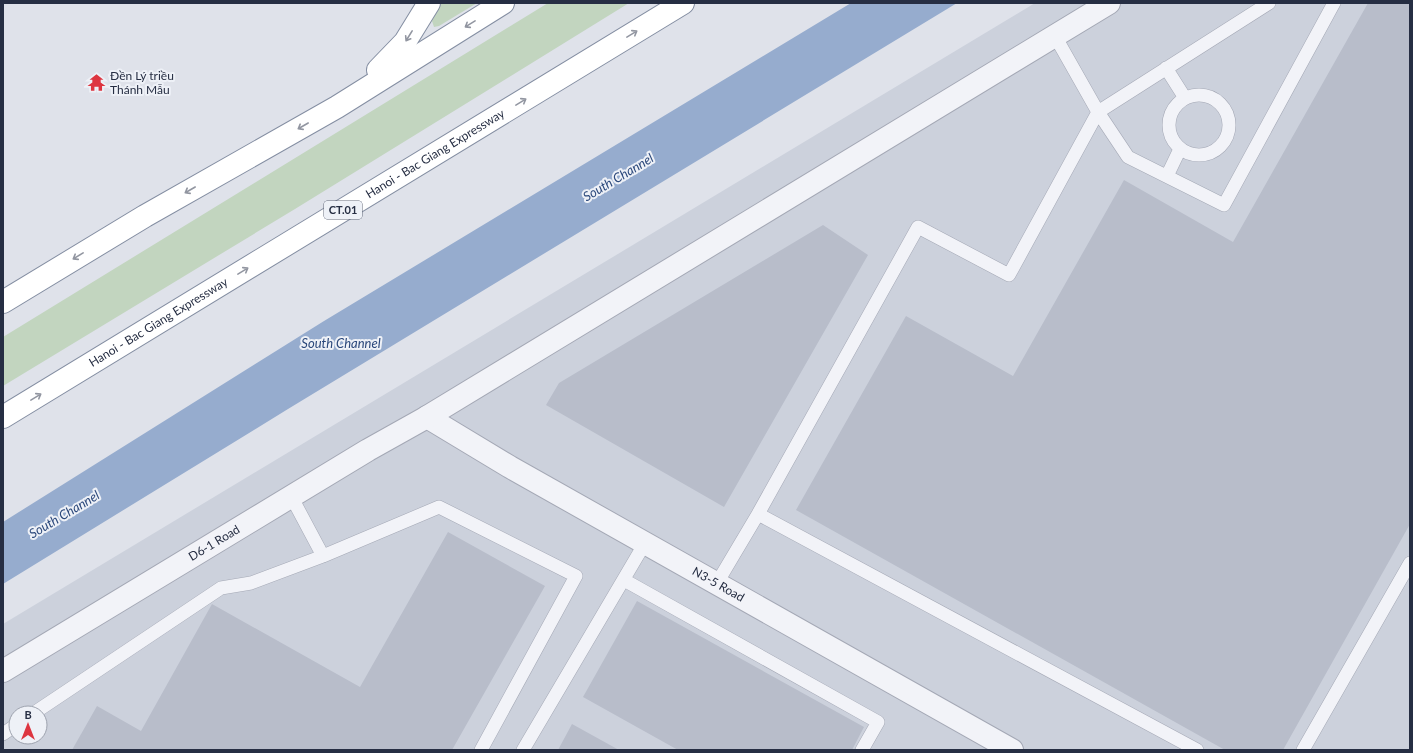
<svg xmlns="http://www.w3.org/2000/svg" width="1413" height="753" font-family="Lato,sans-serif">
<style>
.built{fill:#ccd1dc;fill-rule:evenodd}
.green{fill:#c2d5bf}
.water{fill:#96acce}
.building{fill:#b8bdca}
.lines{fill:none;stroke-linecap:round;stroke-linejoin:round}
.service-casing{stroke:#a4a8b5;stroke-width:14}
.tertiary-casing{stroke:#a4a8b5;stroke-width:24}
.motorway-casing{stroke:#848ea2;stroke-width:24}
.service{stroke:#f2f3f8;stroke-width:13}
.tertiary{stroke:#f2f3f8;stroke-width:22}
.motorway{stroke:#fff;stroke-width:22}
.oneway{stroke:#9296a1}
.labels{text-anchor:middle;stroke-width:4;stroke-linejoin:round;paint-order:stroke}
.shield{fill:#eef1f7;stroke:#626879;stroke-width:1}
.shield-label{font-size:11px;font-weight:bold;fill:#262e43}
.poi-label{font-size:12px;fill:#262e43;stroke:#eef1f7;text-anchor:start}
.street-label{font-size:12px;fill:#262e43;stroke:#eef1f7}
.water-label{font-size:13px;font-style:italic;fill:#2b487b;stroke:#eef1f7}
</style>
<rect width="100%" height="100%" fill="#dfe2ea"/>
<path class="built" d="M1035,3H1410V750H3V624ZM16,713H40V737H16Z"/>
<path class="green" d="M441,3H477L439,26L434,27L432,21Z
M548,3H629L295,209L3,386V337Z"/>
<path class="water" d="M851,3H957L288,409L3,584V522L324,321Z"/>
<path class="building" d="M1368,3H1410V524L1283,750H1225L796,510L906,316L1013,376L1124,180L1233,242Z
M823,225L868,255L724,507L546,405L559,383Z
M448,532L545,586L452,750H72L97,706L141,731L212,604L360,687Z
M637,601L864,727L852,750H678L583,697Z
M572,724L619,750H558Z"/>
<g class="lines">
<defs>
<path id="service" d="M1055,36L1098,112L1128,157L1224,205L1334,3
M1166,68L1185,98
M1169 125a30 30 0 1 1 60 0a30 30 0 1 1-60 0Z
M1167,176L1180,149
M291,496L323,556
M758,514L1197,750
M624,580L878,722L862,750
M717,583L758,514L918,227L1009,275L1098,112L1269,3
M34,713L221,588L251,583L323,556L439,507L576,576L481,750
M3,734L16,725
M523,750L645,543
M1303,750L1410,563"/>
<g id="tertiary">
<path id="s1" d="M427,417L510,467L1012,750"/>
<path id="s2" d="M3,671L368,450L427,417L1109,3"/>
</g>
<g id="motorway">
<path d="M378,70L405,42L429,3"/>
<path d="M3,302L145,216L337,107L503,3"/>
<path id="s3" d="M3,417L683,3"/>
</g>
</defs>
<use href="#service" class="service-casing"/>
<use href="#tertiary" class="tertiary-casing"/>
<use href="#motorway" class="motorway-casing"/>
<use href="#service" class="service"/>
<use href="#tertiary" class="tertiary"/>
<use href="#motorway" class="motorway"/>
</g>
<defs><path id="oneway-shaft" d="M-6 0H5M1.5-3L5.5 0L1.5 3" fill="none" stroke-width="1.6" stroke-linecap="round" stroke-linejoin="round"/></defs>
<g class="oneway">
<use href="#oneway-shaft" transform="translate(470 24) rotate(148)"/>
<use href="#oneway-shaft" transform="translate(632 34) rotate(-31)"/>
<use href="#oneway-shaft" transform="translate(409 36) rotate(122)"/>
<use href="#oneway-shaft" transform="translate(521 102) rotate(-31)"/>
<use href="#oneway-shaft" transform="translate(303 126) rotate(150)"/>
<use href="#oneway-shaft" transform="translate(190 190) rotate(150)"/>
<use href="#oneway-shaft" transform="translate(78 256) rotate(149)"/>
<use href="#oneway-shaft" transform="translate(243 271) rotate(-31)"/>
<use href="#oneway-shaft" transform="translate(36 397) rotate(-31)"/>
</g>
<defs>
<symbol id="temple-bare" viewBox="-9 -9 18 18"><path d="M0-6L5-2H3V0L6.5 2.5H4V6H1.5V3h-3V6H-4V2.5H-6.5L-3 0V-2H-5Z" fill="#dd3540" stroke="#eef1f7" stroke-width="2.5" paint-order="stroke"/></symbol>
</defs>
<g fill-rule="evenodd">
<use href="#temple-bare" x="84" y="70" width="25" height="25"/>
</g>
<g class="labels">
<rect class="shield" x="324" y="201" width="38" height="18" rx="3"/>
<g class="shield-label">
<text x="343" y="214">CT.01</text>
</g>
<g class="poi-label">
<text x="110" y="80">Đền Lý triều<tspan x="110" dy="14">Thánh Mẫu</tspan></text>
</g>
<g class="street-label">
<text dy="4" stroke="none"><textPath href="#s3" startOffset="506">Hanoi - Bac Giang Expressway</textPath></text>
<text dy="4" stroke="none"><textPath href="#s3" startOffset="182">Hanoi - Bac Giang Expressway</textPath></text>
<text dy="4" stroke="none"><textPath href="#s2" startOffset="247">D6-1 Road</textPath></text>
<text dy="4" stroke="none"><textPath href="#s1" startOffset="336">N3-5 Road</textPath></text>
</g>
<g class="water-label">
<text transform="translate(618 177) rotate(-31)" y="5">South Channel</text>
<text x="341" y="348">South Channel</text>
<text transform="translate(64 514) rotate(-31)" y="5">South Channel</text>
</g>
</g>
<rect width="1413" height="753" fill="none" stroke="#262e43" stroke-width="8"/>
<g transform="translate(28 725)"><circle r="19" fill="#eef1f7" stroke="#9ea3af"/>
<path d="M0-3L7 15L0 10L-7 15Z" fill="#dd3540"/>
<text y="-6" font-size="11" font-weight="bold" text-anchor="middle" fill="#262e43">B</text>
</g>
</svg>
